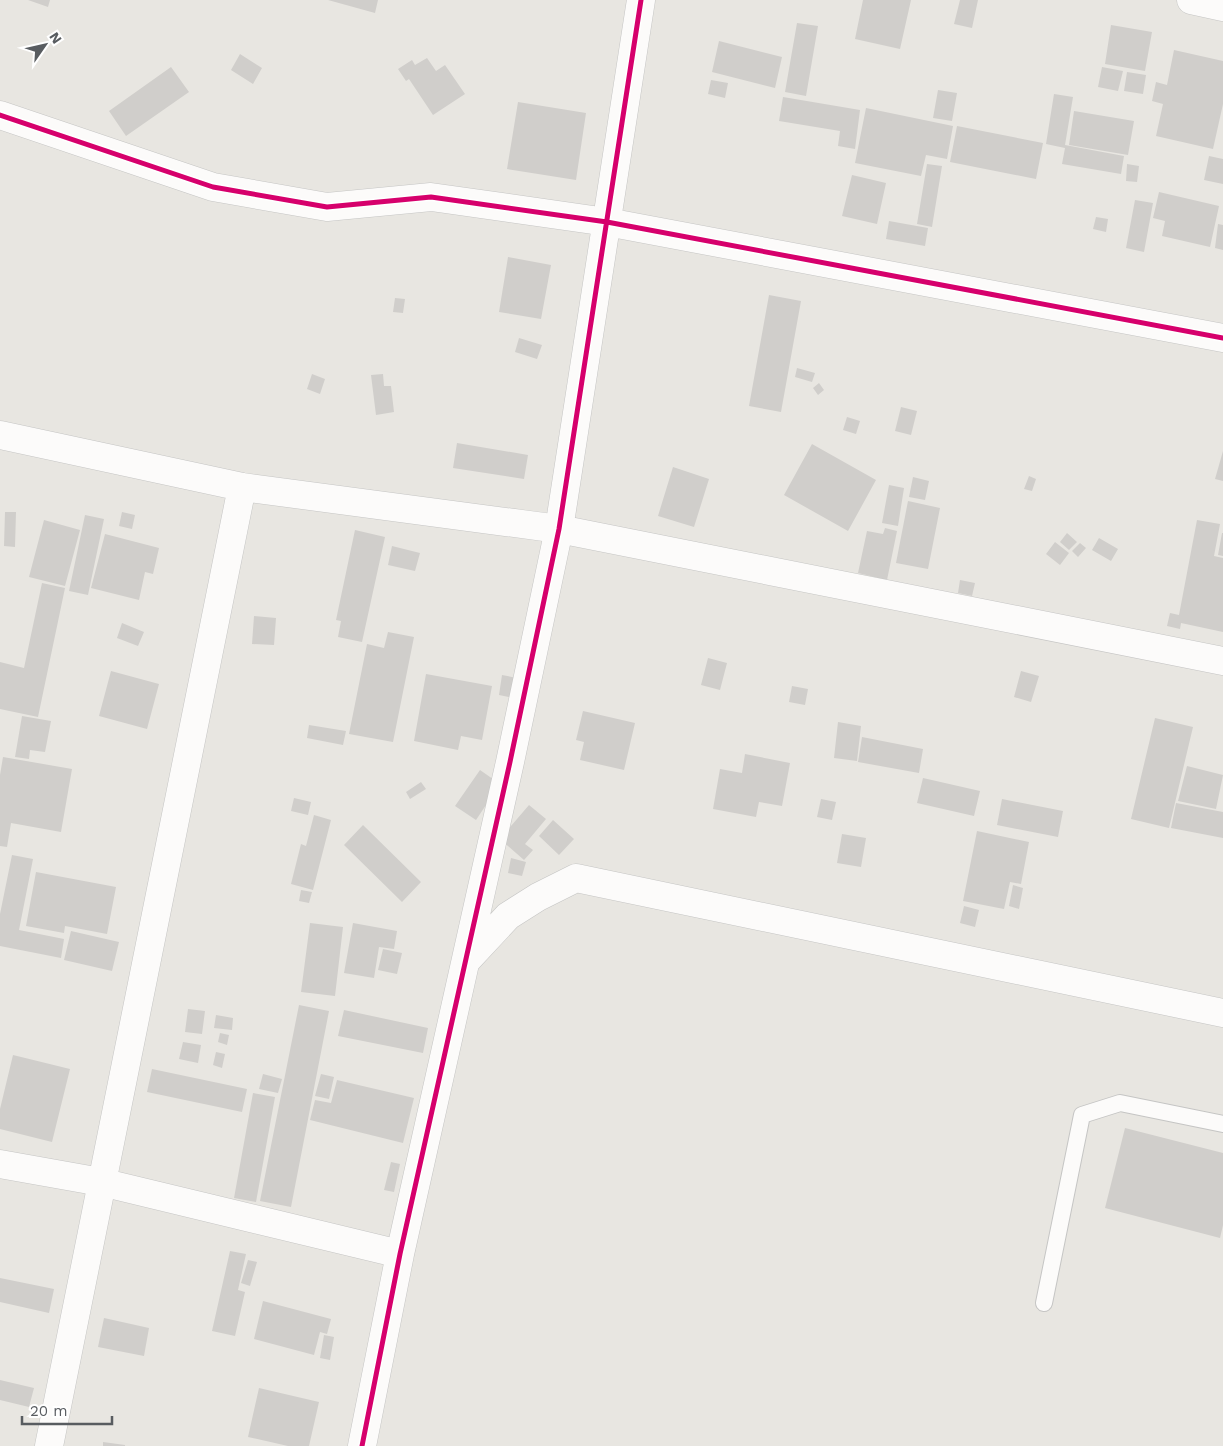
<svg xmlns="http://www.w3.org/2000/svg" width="1223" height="1446" font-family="'Work Sans',sans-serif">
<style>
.building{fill:#d0cecb}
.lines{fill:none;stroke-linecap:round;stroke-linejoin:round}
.lane-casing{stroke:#c5c5c4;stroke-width:18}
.street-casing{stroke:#c5c5c4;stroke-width:29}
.lane{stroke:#fcfbfa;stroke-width:16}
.street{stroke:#fcfbfa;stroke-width:28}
.cycleway-casing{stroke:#fff;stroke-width:8}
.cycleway{stroke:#d6006c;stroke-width:5}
</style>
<rect width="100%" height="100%" fill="#e8e6e1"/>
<path class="building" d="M28,0H50L48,7Z
M328,0H378L375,13Z
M863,0H911L900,49L855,39Z
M960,0H978L972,28L954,24Z
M797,23L818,26L806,96L785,92Z
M1111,25L1152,32L1145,71L1105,64Z
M719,41L782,57L775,88L712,72Z
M1174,50L1223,61V104L1213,149L1156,136L1163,104L1152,101L1156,82L1167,85Z
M240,54L262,68L253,84L231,70Z
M427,58L436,71L445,65L465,94L433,115L409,79L406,81L398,69L412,60L415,65Z
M171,67L189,92L126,136L109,111Z
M1102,67L1123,71L1118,91L1098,87Z
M1127,72L1146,75L1143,94L1124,91Z
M711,80L728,83L725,98L708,94Z
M938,90L957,93L952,121L933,118Z
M1054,94L1073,97L1065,145L1124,156L1121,174L1062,164L1065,148L1046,144Z
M783,97L860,110L855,149L838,146L840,131L779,121Z
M518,102L586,113L576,180L507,169Z
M866,108L953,126L947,159L926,155L921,176L855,163Z
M1074,111L1134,121L1128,155L1069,145Z
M957,126L1043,143L1036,179L950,162Z
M1209,156L1223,159V184L1204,180Z
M927,164L942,166L932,227L917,224Z
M1127,164L1139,166L1137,182L1126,181Z
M852,175L886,183L877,224L842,216Z
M1159,192L1219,206L1210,247L1162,236L1165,221L1153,218Z
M1135,200L1153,203L1144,252L1126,248Z
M1096,217L1108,219L1106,232L1093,229Z
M889,221L928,228L925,246L886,239Z
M1218,224L1223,225V250L1215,248Z
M508,257L551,265L541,319L499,312Z
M769,295L801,301L781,412L749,406Z
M395,298L405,299L403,313L393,312Z
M519,338L542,345L537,359L515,352Z
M797,368L815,373L812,382L795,377Z
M312,374L325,379L320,394L307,389Z
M383,374L384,386H391L394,412L376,415L371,375Z
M819,383L824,390L818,395L813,388Z
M901,407L917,411L911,435L895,431Z
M847,417L860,421L856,434L843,430Z
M457,443L528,455L524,479L453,468Z
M812,444L876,480L848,531L784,495Z
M1223,451V481L1215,479Z
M673,467L709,479L694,527L658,516Z
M1029,476L1036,479L1032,491L1024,489Z
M913,477L929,481L925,500L909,497Z
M889,485L904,488L898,526L882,523Z
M908,501L940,508L928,569L896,563Z
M5,512H16L15,547L4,546Z
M122,512L135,515L132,529L119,526Z
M85,515L104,519L88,595L69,591Z
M44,520L80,530L65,586L29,577Z
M1197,520L1220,524L1214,556L1223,558V632L1181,623L1180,629L1167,626L1170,613L1179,615Z
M885,528L897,531L887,580L858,573L867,531L883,534Z
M355,530L385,537L362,642L338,637L341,621L336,620Z
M1067,533L1077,542L1069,550L1060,542Z
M1222,533H1223V556L1218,555Z
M105,534L159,548L153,574L145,572L139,600L91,588Z
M1099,538L1118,549L1111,561L1092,550Z
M1055,542L1069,553L1060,565L1046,554Z
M1080,543L1086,548L1078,557L1072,551Z
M392,546L420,553L415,571L388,565Z
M960,580L975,583L972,596L958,593Z
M42,583L65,588L38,717L0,709V662L24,668Z
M254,616L276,618L274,645L252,644Z
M122,623L144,632L138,646L117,638Z
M388,632L414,637L393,742L349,734L367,644L384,648Z
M708,658L727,663L720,690L701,685Z
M111,671L159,684L147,729L99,716Z
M1021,671L1039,676L1031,702L1014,697Z
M426,674L492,686L482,740L461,736L458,750L414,741Z
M502,675L517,678L514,698L499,695Z
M792,686L808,689L805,705L789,702Z
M583,711L635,723L624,770L580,760L584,742L576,740Z
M22,716L51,721L45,752L30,750L29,759L15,757Z
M1155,718L1193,727L1169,828L1131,819Z
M838,722L861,726L857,761L834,758Z
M309,725L346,731L343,745L307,738Z
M862,737L923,749L919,773L858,762Z
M745,754L790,763L782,806L759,802L756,817L713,809L720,769L742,773Z
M3,757L72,769L61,832L11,823L7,847L0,846V775Z
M1187,766L1223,775L1216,809L1178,801Z
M480,770L500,784L476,820L455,806Z
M923,778L980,791L974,816L917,803Z
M421,782L426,789L410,799L406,792Z
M294,798L311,802L308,815L291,811Z
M821,799L836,802L832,820L817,817Z
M1002,799L1063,811L1058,837L997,825Z
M1176,803L1223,812V838L1171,828Z
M529,805L546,819L525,844L533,850L524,860L500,839Z
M314,815L331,820L313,890L291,884L301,844L306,846Z
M553,820L574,839L559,855L539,836Z
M363,825L421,882L402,902L344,845Z
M977,831L1029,842L1021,884L1010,882L1004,909L963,901Z
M842,834L866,838L861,867L837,863Z
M12,855L33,859L19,930L64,939L61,958L0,946V914Z
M511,858L526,862L522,876L508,873Z
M36,872L116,887L107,934L65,926L64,933L26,926Z
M1013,885L1023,888L1019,909L1009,906Z
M301,890L312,892L309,903L299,901Z
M964,906L979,910L975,927L960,923Z
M310,923L343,927L335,996L301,992Z
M353,923L397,931L394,949L379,947L374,978L344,973Z
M71,931L119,942L112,971L64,960Z
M383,949L402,953L397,974L378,970Z
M299,1005L329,1011L291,1207L260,1201Z
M188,1009L205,1011L202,1034L185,1032Z
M344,1010L428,1028L423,1053L338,1036Z
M216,1015L233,1018L232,1030L214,1028Z
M220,1033L229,1035L227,1045L218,1042Z
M183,1042L201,1045L198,1063L179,1059Z
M216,1052L225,1054L222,1068L213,1065Z
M13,1055L70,1069L52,1142L0,1129V1109Z
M152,1069L247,1089L242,1112L147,1092Z
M263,1074L282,1079L278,1093L259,1089Z
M321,1074L334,1077L329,1099L315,1096Z
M337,1080L414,1098L403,1143L310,1120L315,1100L331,1103Z
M253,1093L275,1097L256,1202L234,1198Z
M1125,1128L1223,1153V1225L1220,1238L1105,1208Z
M391,1162L400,1164L394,1192L384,1190Z
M230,1251L246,1254L238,1290L245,1292L235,1336L212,1331Z
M248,1260L257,1262L250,1286L241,1283Z
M0,1278L54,1289L49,1313L0,1302Z
M263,1301L331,1319L327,1334L320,1332L314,1355L254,1339Z
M104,1318L149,1328L144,1356L98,1347Z
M324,1335L334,1337L330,1360L320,1358Z
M0,1380L34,1388L29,1407L0,1400Z
M259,1388L319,1402L309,1446H288L248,1437Z
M103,1442L125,1445V1446H103Z"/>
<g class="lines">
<defs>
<path id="lane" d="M1044,1303L1082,1115L1120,1103L1223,1124"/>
<path id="street" d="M1191,0L1223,7
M0,115L213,187L327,207L431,197L607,222L1223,338
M0,435L242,487L559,529L1223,661
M467,960L508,916L538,897L576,878L1223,1013
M0,1164L101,1182L400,1254
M49,1446L242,487
M362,1446L400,1254L510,762L559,529L641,0"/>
</defs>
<use href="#lane" class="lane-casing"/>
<use href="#street" class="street-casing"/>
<use href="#lane" class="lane"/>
<use href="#street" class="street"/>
<defs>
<path id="cycleway" d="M0,115L213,187L327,207L431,197L607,222L1223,338
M362,1446L400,1254L510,762L559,529L641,0"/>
</defs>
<use href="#cycleway" class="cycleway-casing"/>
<use href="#cycleway" class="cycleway"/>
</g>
<g transform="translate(45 45) rotate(56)" stroke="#ffffff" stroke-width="4" paint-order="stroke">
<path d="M0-4L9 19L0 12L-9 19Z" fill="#585c60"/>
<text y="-8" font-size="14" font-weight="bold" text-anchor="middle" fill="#585c60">N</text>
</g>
<path d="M22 1416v8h90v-8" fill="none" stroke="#585c60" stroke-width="2.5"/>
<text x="30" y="1416" font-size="15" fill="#585c60" stroke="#ffffff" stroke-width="4" paint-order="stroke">20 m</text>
</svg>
